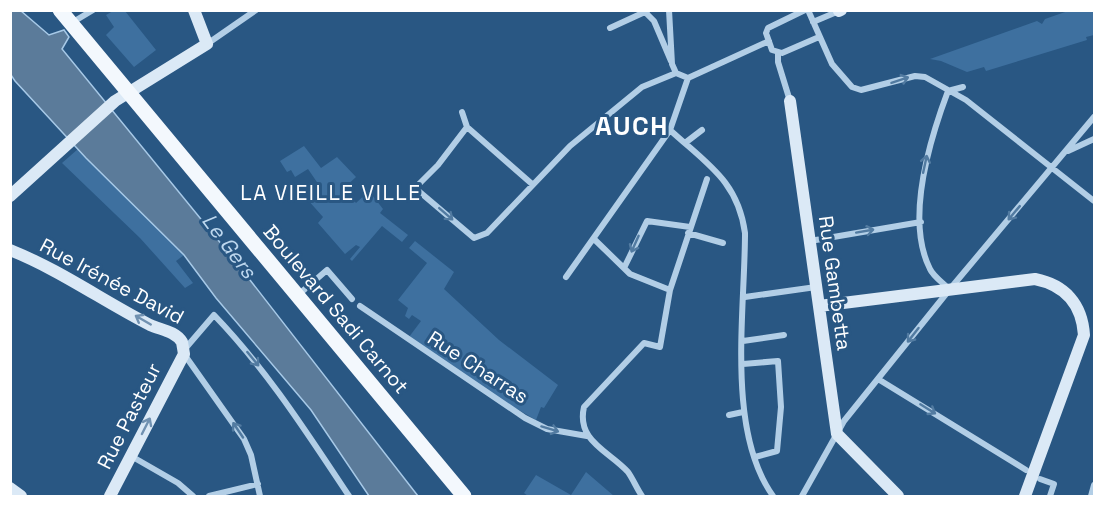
<svg xmlns="http://www.w3.org/2000/svg" width="1105" height="507" font-family="'Space Grotesk',sans-serif">
<style>
.green{fill:#3e709f}
.water{fill:#5b7b9a;stroke:#a7c9e7;stroke-width:1.5}
.lines{fill:none;stroke-linecap:round;stroke-linejoin:round}
.street{stroke:#b2cee6;stroke-width:6}
.secondary{stroke:#dbe9f6;stroke-width:12}
.primary{stroke:#f3f8fd;stroke-width:15}
.oneway{stroke:#527ba1}
.oneway2{stroke:#7091b1}
.labels{text-anchor:middle;stroke-width:6;stroke-linejoin:round;paint-order:stroke}
.street-label{font-size:20px;fill:#fff;stroke:#295783}
.neighbourhood-label{font-size:21px;letter-spacing:1.5px;fill:#fff;stroke:#295783}
.water-label{font-size:21px;font-style:italic;fill:#bdd7ee;stroke:#295783}
.district-label{font-size:26px;font-weight:bold;letter-spacing:1.5px;fill:#fff;stroke:#295783}
</style>
<rect width="100%" height="100%" fill="#295783"/>
<path class="green" d="M113,11H125L156,50L134,67L106,35L114,27L106,15Z
M1068,11H1094V35L1086,37L1087,40L986,71L984,67L967,72L941,61L930,59L1037,21L1042,24L1045,19Z
M304,146L321,168L337,157L356,177L343,189L356,203L369,191L383,209L380,213L408,235L402,242L382,226L352,261L350,259L360,247L356,245L345,254L318,223L323,217L307,199L321,188L308,169L295,177L291,170L287,172L280,161Z
M78,149L184,255L176,261L193,283L185,288L140,238L62,163Z
M415,241L454,272L444,289L499,340L558,385L544,408L541,407L536,420L493,395L409,337L421,321L412,315L409,319L405,316L408,308L398,300L427,263L409,248Z
M586,472L614,496H528L524,493L536,475L571,495Z"/>
<path class="water" d="M10,11H21L49,35L64,30L69,37L62,49L236,262L418,496H369L311,410L216,298L184,255L86,158L15,81L11,75Z"/>
<g class="lines">
<path class="street" d="M643,10L654,21L671,61
M669,10L672,64L676,73
M805,10L768,28L766,33L772,50L782,53L819,37
M808,10L832,64L852,87L861,90L915,76L925,77L966,100L1094,201
M73,22L93,10
M813,22L839,11
M610,28L647,11
M207,44L256,10
M778,53V62L790,101
M688,78L769,41
M948,91C930,139 905,220 930,269C933,276 943,283 949,289
M948,91L963,87
M462,112L467,127L532,184
M467,127L438,165L415,188L474,238L487,233L570,146L642,87L676,73L688,78
M670,130C707,164 738,181 745,233C745,312 726,430 773,496
M685,143L702,130
M1068,151L1094,139
M688,233L723,243
M594,239L630,274L670,290
M810,241L921,222
M624,268L647,221L690,227
M566,277L670,130L688,78
M298,295L327,270L352,299
M745,297L816,287
M360,306L525,418L547,429L587,436
M743,341L784,335
M184,350L214,315C267,370 307,433 349,496
M184,354L244,439L251,455L260,496
M743,364L778,361L781,407L777,451L755,457
M878,379L1026,470
M729,415L743,412
M131,456L178,483L193,496
M1040,479L1054,484L1050,496
M209,496L258,484
M642,496C637,489 633,479 628,472C609,451 576,441 584,407L644,343L660,347L670,290L707,179
M802,496L844,421L950,289L1094,117
M1091,496L1094,485"/>
<path class="secondary" d="M839,11L841,10
M790,101L837,434L898,496
M10,196L115,101L207,44L194,10
M10,250C60,270 103,301 150,325C161,330 175,331 182,342L184,354L110,496
M819,306L1035,279C1065,285 1082,304 1084,335L1025,496
M10,488L21,496"/>
<path class="primary" d="M60,10L464,496"/>
</g>
<defs><path id="oneway-shaft" d="M-6 0H5M1.5-3L5.5 0L1.5 3" fill="none" stroke-width="1.6" stroke-linecap="round" stroke-linejoin="round" transform="scale(1.5)"/></defs>
<g class="oneway">
<use href="#oneway-shaft" transform="translate(900 80) rotate(-18)"/>
<use href="#oneway-shaft" transform="translate(925 164) rotate(-78)"/>
<use href="#oneway-shaft" transform="translate(1014 213) rotate(130)"/>
<use href="#oneway-shaft" transform="translate(446 214) rotate(41)"/>
<use href="#oneway-shaft" transform="translate(865 231) rotate(-10)"/>
<use href="#oneway-shaft" transform="translate(635 244) rotate(114)"/>
<use href="#oneway-shaft" transform="translate(913 335) rotate(128)"/>
<use href="#oneway-shaft" transform="translate(253 359) rotate(51)"/>
<use href="#oneway-shaft" transform="translate(928 409) rotate(32)"/>
<use href="#oneway-shaft" transform="translate(550 429) rotate(17)"/>
<use href="#oneway-shaft" transform="translate(238 430) rotate(-124)"/>
</g>
<g class="oneway2">
<use href="#oneway-shaft" transform="translate(143 320) rotate(-150)"/>
<use href="#oneway-shaft" transform="translate(146 426) rotate(-63)"/>
</g>
<g class="labels">
<g class="street-label">
<text transform="translate(112 281) rotate(28)" y="7">Rue Irénée David</text>
<text transform="translate(835 283) rotate(82)" y="7">Rue Gambetta</text>
<text transform="translate(336 309) rotate(50)" y="7">Boulevard Sadi Carnot</text>
<text transform="translate(478 367) rotate(33)" y="7">Rue Charras</text>
<text transform="translate(129 416) rotate(-63)" y="7">Rue Pasteur</text>
</g>
<g class="neighbourhood-label">
<text x="331" y="200">LA VIEILLE VILLE</text>
</g>
<g class="water-label">
<text transform="translate(229 246) rotate(53)" y="7">Le Gers</text>
</g>
<g class="district-label">
<text x="632" y="135">AUCH</text>
</g>
</g>
<rect width="1105" height="507" fill="none" stroke="#ffffff" stroke-width="24"/>
</svg>
